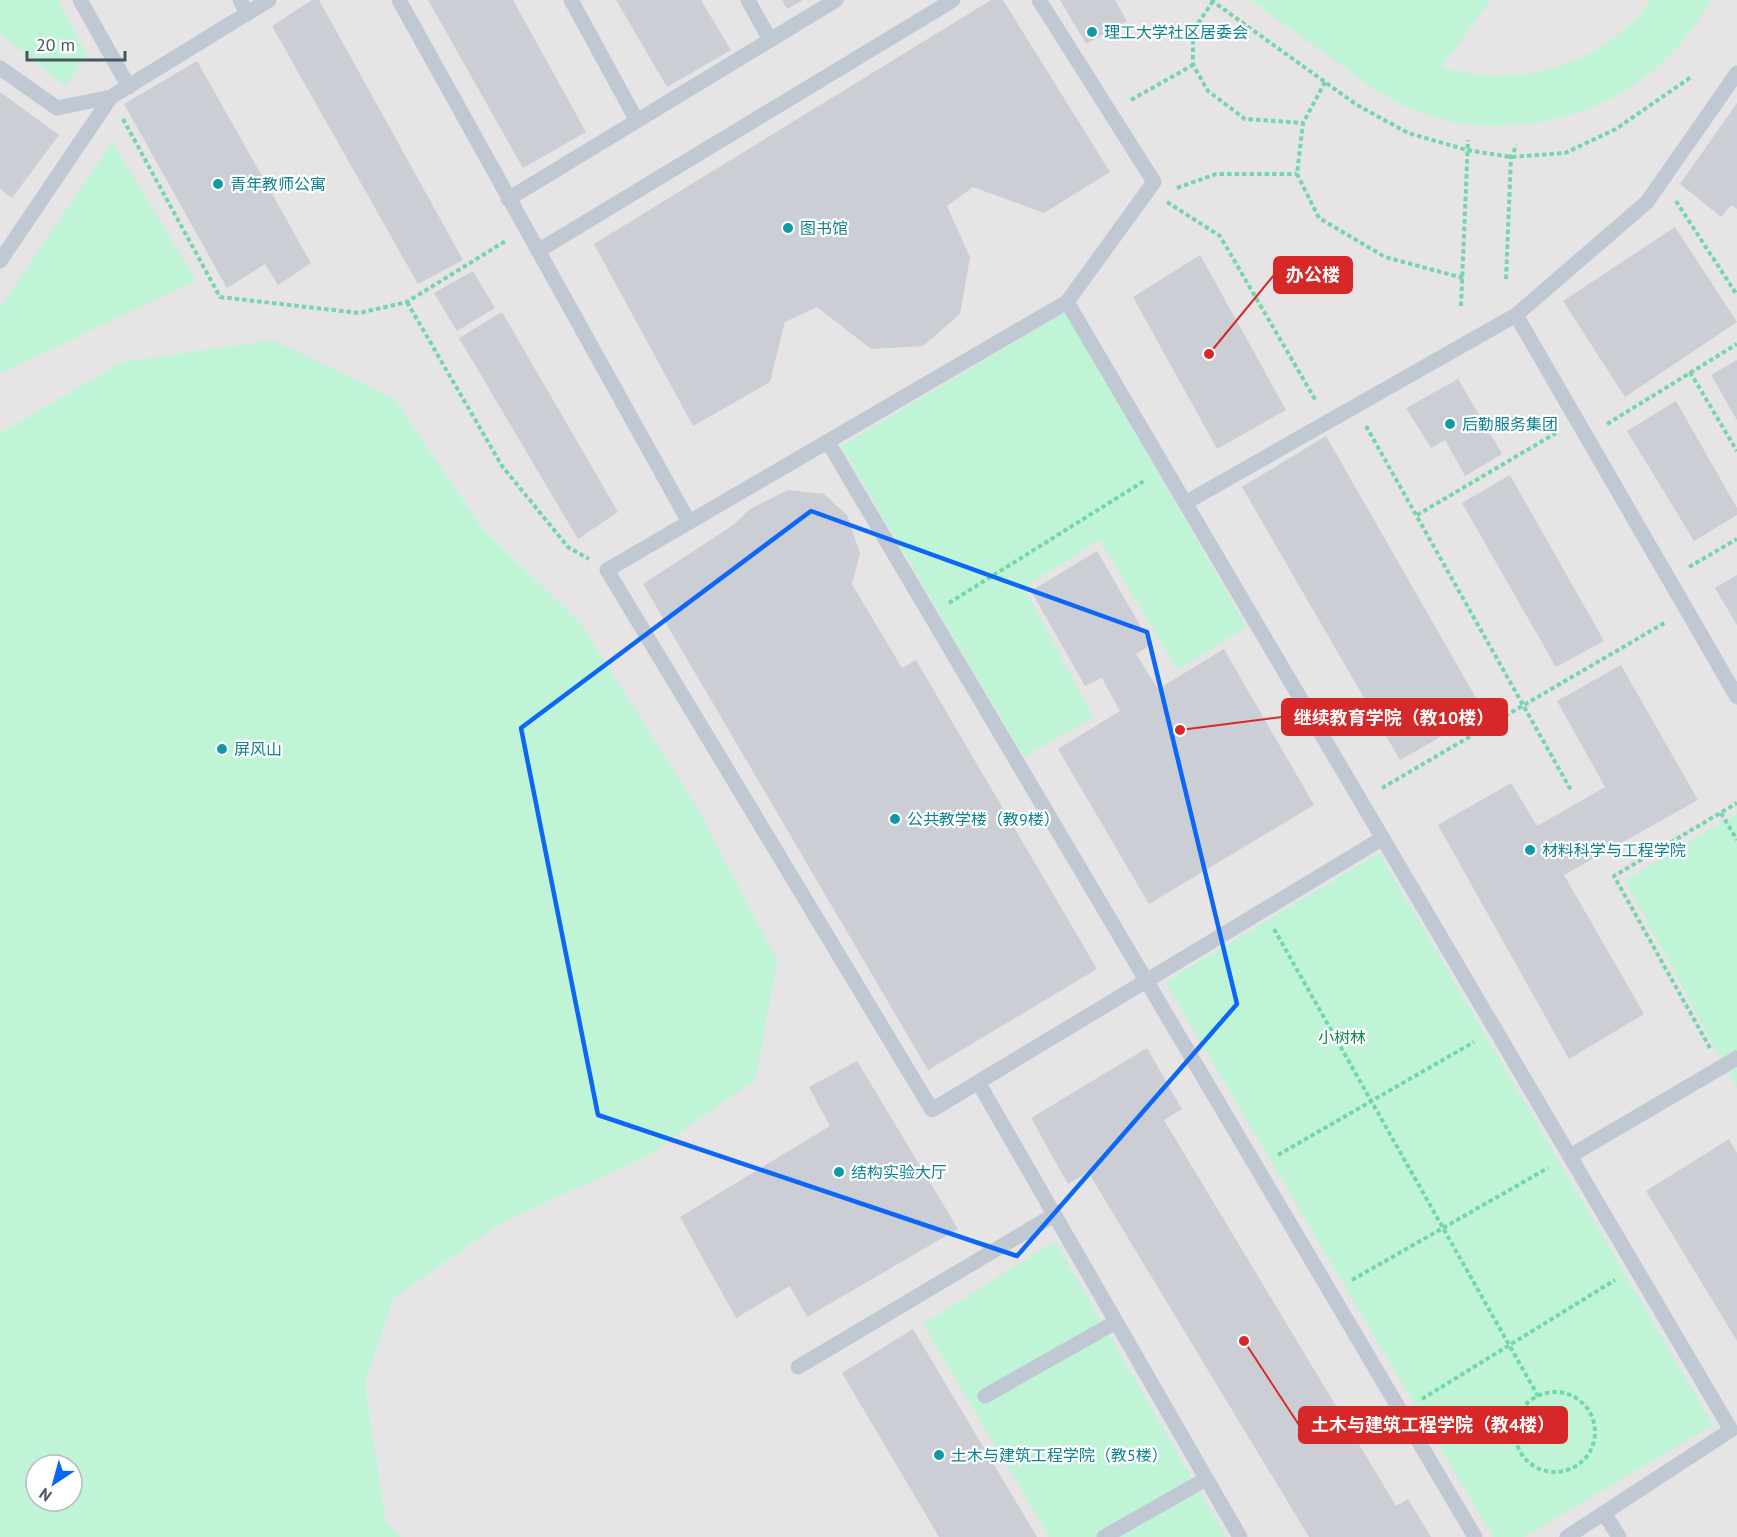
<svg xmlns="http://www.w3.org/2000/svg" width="1737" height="1537" font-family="'PT Sans','Noto Sans SC',sans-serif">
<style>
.education{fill:#e6e4e5}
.green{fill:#c0f4d7;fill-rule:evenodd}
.building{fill:#ccced5}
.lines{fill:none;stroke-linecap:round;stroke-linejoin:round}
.path{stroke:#74d6ab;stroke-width:4;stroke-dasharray:4.5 3;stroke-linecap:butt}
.lane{stroke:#c0c9d3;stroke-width:15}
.marked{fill:none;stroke:#0c66f6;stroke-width:4.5;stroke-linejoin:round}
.culture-dot{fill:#0f9aa8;stroke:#fff;stroke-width:2}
.labels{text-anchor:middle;stroke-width:4.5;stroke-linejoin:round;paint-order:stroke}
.culture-label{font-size:16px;fill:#0d838f;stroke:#fff;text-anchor:start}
.park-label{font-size:16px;fill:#108752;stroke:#fff}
.leader{fill:none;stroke:#d62828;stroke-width:2}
.callout-dot{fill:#d62828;stroke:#fff;stroke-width:2}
.callout{fill:#d62828;stroke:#d62828;stroke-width:2}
.callout-label{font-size:18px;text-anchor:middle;font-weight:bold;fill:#fff}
</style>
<rect width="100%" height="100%" fill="#f5f3f3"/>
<path class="education" d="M0,0H1737V1537H402L386,1522L365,1383L394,1298L505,1221L644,1158L581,624L481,526L395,399L121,362L0,433Z"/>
<path class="green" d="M0,0H58L88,56L65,86L0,33Z
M1251,0H1491L1441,67C1518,90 1603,66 1651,0H1711C1695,28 1675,53 1650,73C1588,125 1484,142 1409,108C1381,95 1357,77 1333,59C1305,39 1278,20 1251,0Z
M112,142L196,280L0,374V308Z
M1065,312L1247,627L1177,670L1100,540L1024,587L1093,717L1024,757L841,446Z
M273,340L395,399L481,526L581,624L695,804L777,960L756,1079L644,1158L505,1221L394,1298L365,1383L386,1522L402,1537H0V433L121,362ZM36,1465H72V1501H36Z
M1737,813V1089L1625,880Z
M1379,853L1713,1425L1524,1537H1493L1165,982Z
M1055,1241L1226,1537H1049L923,1324Z"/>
<path class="building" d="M312,0H319L463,260L418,284L272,26Z
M428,0H513L586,132L523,168Z
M616,0H701L731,50L667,87Z
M782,0H803L787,9Z
M991,0H1003L1110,172L1044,213L973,187L947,206L970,257L960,314L923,346L871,349L817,307L785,322L770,382L693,426L594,244Z
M1060,0H1115L1127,21L1086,44Z
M197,61L311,263L278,285L265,264L227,288L124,104Z
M0,92L59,135L12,198L0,189Z
M1737,103V209L1731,205L1721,217L1680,184Z
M1675,227L1737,322L1625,397L1563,301Z
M1200,255L1286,410L1217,449L1133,297Z
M473,271L495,308L457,331L434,293Z
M502,312L618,512L578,539L459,338Z
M1737,360V420L1711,375Z
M1458,379L1502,454L1465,476L1445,440L1431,448L1406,408Z
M1676,401L1737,508V515L1694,541L1627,431Z
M1326,436L1484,712L1400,760L1242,487Z
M1510,475L1604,641L1556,667L1462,503Z
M788,490L824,494L847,515L860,553L852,584L902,668L916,660L1097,969L928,1070L643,584L732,526L750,509Z
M1097,551L1151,644L1136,654L1158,689L1224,649L1314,805L1149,904L1058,749L1120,711L1102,678L1085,686L1031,591Z
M1737,575V625L1715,588Z
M1621,665L1698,800L1564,875L1644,1014L1569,1059L1438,825L1511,783L1537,826L1605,787L1557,701Z
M1147,1048L1182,1109L1164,1120L1396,1506L1408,1499L1431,1537H1309L1088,1172L1068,1184L1031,1118Z
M857,1061L958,1229L807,1317L790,1286L736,1318L680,1217L830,1126L809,1087Z
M1729,1139L1737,1153V1341L1646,1191Z
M913,1329L1037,1537H939L842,1373Z"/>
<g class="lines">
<path class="path" d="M1211,0L1357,105L1408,133L1467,150L1511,157L1565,153L1616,129L1691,77
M1213,1L1193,31V65L1208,91L1245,119L1303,123
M1325,82L1303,123L1297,174L1319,218L1385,257L1463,278
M1131,100L1193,65
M123,119L220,297L359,313L407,302L507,240
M1177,188L1216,174H1297
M1676,201L1737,295
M1167,202L1220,236L1316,401
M1506,279L1511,157L1517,145
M407,302L502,466L568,547L589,559
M1461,306L1468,140
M1690,372L1737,451
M1607,424L1737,344
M1366,426L1572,792
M1417,515L1556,433
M1689,567L1737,539
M949,603L1144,481
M1382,788L1666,622
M1721,813L1737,840
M1274,929L1538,1396
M1710,1048L1614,876L1737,803
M1278,1155L1474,1042
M1352,1280L1548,1168
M1515 1432a40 40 0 1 1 80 0a40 40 0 1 1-80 0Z
M1422,1399L1615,1280"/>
<path class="lane" d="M80,0L129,87
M240,0L247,14
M399,0L689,522
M571,0L637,121
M748,0L770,40
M1039,0L1154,182L1067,302L607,570L932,1110L1383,838
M0,68L57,108L111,97
M508,199L836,0
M538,251L953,0
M0,261L111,97L269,0
M1067,302L1731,1430L1567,1537
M1516,315L1737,697
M828,442L1475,1537
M1185,503L1516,315L1647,202L1737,73
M978,1082L1240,1537
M1570,1156L1737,1058
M798,1367L1054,1215
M985,1396L1116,1322
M1604,1513L1619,1537
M1104,1537L1206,1479"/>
</g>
<path class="marked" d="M811,511L1147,632L1237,1004L1017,1256L598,1115L521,728Z"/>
<g class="culture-dot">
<circle cx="1092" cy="32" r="6"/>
<circle cx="218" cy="184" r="6"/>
<circle cx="788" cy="228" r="6"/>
<circle cx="1450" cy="424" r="6"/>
<circle cx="222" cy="749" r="6"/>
<circle cx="895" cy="819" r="6"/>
<circle cx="1530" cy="850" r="6"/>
<circle cx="839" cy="1172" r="6"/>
<circle cx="939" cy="1455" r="6"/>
</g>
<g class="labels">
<g class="culture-label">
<text x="1104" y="38">理工大学社区居委会</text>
<text x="230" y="190">青年教师公寓</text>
<text x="800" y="234">图书馆</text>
<text x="1462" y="430">后勤服务集团</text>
<text x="234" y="755">屏风山</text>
<text x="907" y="825">公共教学楼（教9楼）</text>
<text x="1542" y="856">材料科学与工程学院</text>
<text x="851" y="1178">结构实验大厅</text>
<text x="951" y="1461">土木与建筑工程学院（教5楼）</text>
</g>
<g class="park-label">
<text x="1342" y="1043">小树林</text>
</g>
</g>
<path class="leader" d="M1209 354L1274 275M1180 730L1282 717M1244 1341L1299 1425"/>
<g class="callout-dot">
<circle cx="1209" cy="354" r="6"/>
<circle cx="1180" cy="730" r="6"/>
<circle cx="1244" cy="1341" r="6"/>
</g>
<g class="callout">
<rect x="1274" y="257" width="78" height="36" rx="6"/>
<rect x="1282" y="699" width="225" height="36" rx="6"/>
<rect x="1299" y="1407" width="268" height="36" rx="6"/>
</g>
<g class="callout-label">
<text x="1313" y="281">办公楼</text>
<text x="1394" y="724">继续教育学院（教10楼）</text>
<text x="1433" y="1431">土木与建筑工程学院（教4楼）</text>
</g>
<g transform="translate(54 1483) rotate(216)"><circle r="28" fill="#ffffff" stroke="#b6bbc0" stroke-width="1.5"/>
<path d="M0-4.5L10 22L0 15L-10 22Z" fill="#0c66f6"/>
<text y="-9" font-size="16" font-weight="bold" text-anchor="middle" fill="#485562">N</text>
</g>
<path d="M27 51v9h98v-9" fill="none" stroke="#485562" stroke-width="3"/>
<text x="36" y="51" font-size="18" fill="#485562" stroke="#ffffff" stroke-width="4.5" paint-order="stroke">20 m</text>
</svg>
